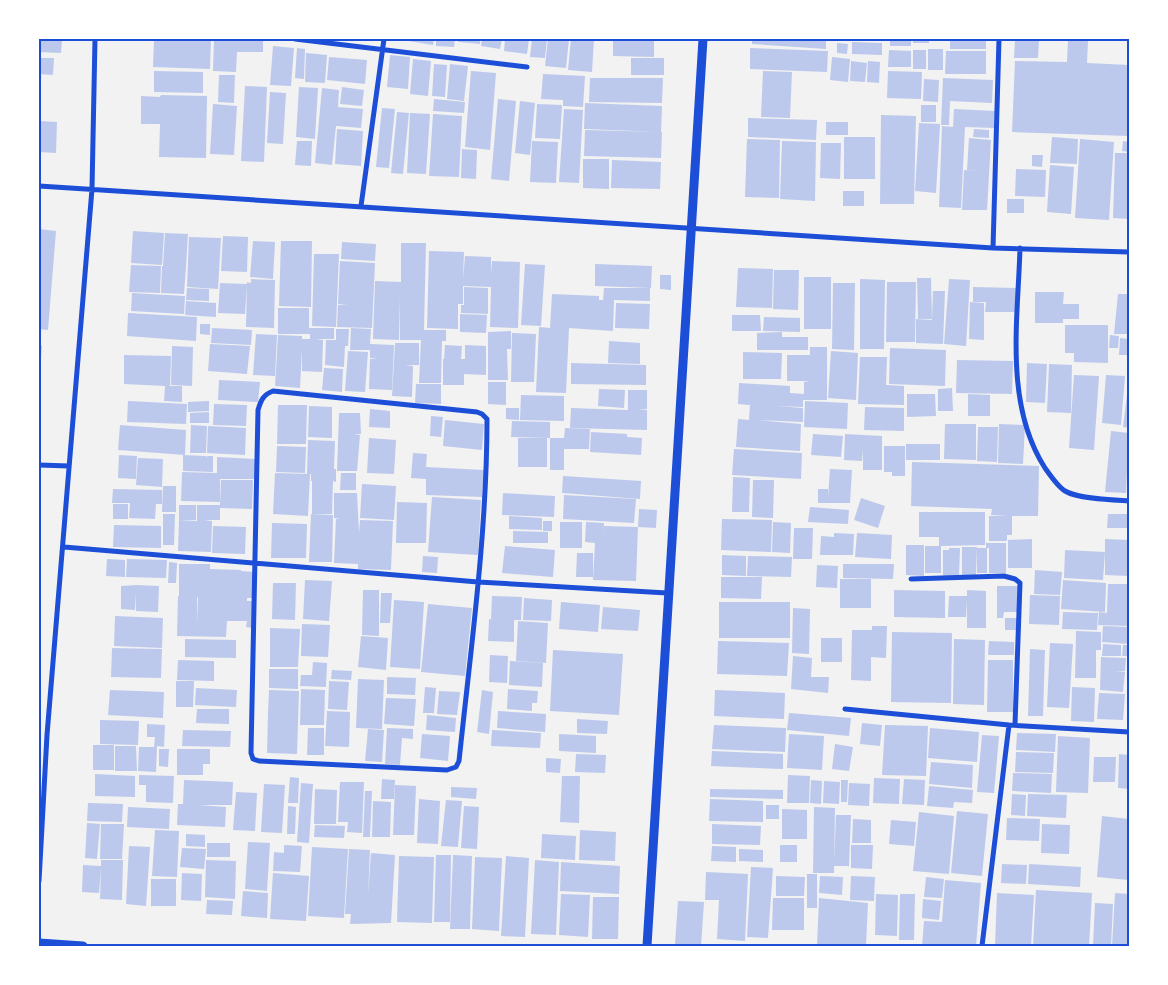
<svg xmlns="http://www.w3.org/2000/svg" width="1168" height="985" font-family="'DM Sans',sans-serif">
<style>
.building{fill:#bdc9ec}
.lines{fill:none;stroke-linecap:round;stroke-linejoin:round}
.minor{stroke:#1d4ed8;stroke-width:5}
.tertiary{stroke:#1d4ed8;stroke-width:9}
.neatline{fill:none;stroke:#1d4ed8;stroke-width:2}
</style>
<rect width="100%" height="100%" fill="#f2f2f2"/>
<path class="building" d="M39,39H62L61,53L39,52Z
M154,39H211L210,69L153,67Z
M214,39H263V52H237L236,72L213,71Z
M396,39H434L433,45Z
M436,39H455L454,47L436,46Z
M458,39H480V44L458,42Z
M482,39H502L500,49L481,46Z
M505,39H529L527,54L504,51Z
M532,39H547L545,58L530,57Z
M548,39H569L566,68L545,66Z
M571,39H594L592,72L568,70Z
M613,39L654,40V57L613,56Z
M752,39H826V49L752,44Z
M890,39H911V46H890Z
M913,39H929V43H913Z
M950,39H986V49H950Z
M1068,40L1088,41L1087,63L1129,65V136L1012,132L1015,61L1067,62Z
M1015,41H1039L1038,58H1014Z
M852,42L882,43V55L852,54Z
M837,43L848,44L847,54L837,53Z
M273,46L294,48L291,86L270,85Z
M297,48L305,49L304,79L295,78Z
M750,48L828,51L827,72L750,69Z
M928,49H943V70H928Z
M889,50L911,51V67H888Z
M913,50H926V69H913Z
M946,51H986V74H945Z
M306,53L327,55L325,83L305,82Z
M390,55L410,57L408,89L387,87Z
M329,57L367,60L365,84L327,80Z
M832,57L850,59L848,82L830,80Z
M39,58H54L53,75L39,74Z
M631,58H664V75H631Z
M413,59L431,61L428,96L410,94Z
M851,61L867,63L865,82L850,81Z
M868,61L880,62L879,83L867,82Z
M434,64L447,65L445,97L432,96Z
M450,64L468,66L464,101L447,99Z
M154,71L203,72V93L154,92Z
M471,71L496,73L490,150L465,147Z
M763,71L792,72L790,118L761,117Z
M888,71L922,72L921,99L887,98Z
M543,74L585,76L583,107L563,106V100L541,99Z
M219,75H235L234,103L218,102Z
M590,78H663L662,103L589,102Z
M943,78L993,80L992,103L950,101L949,125H941Z
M924,79L939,80L938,102L923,101Z
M245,86L267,87L264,162L241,161Z
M299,87L318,88L315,139L296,137Z
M342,87L364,90L362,106L340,104Z
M322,88L339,90L338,107L363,109L361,128L336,126L332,165L315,163Z
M270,92L286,93L283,144L267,143Z
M161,95L207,96L206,158L159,157L160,124H141V96L160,97Z
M434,99L465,102L464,113L433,111Z
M498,99L516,101L509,181L491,179Z
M520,101L535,103L530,155L515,153Z
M585,103L662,106L661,132L584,129Z
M213,104L237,106L234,155L210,154Z
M537,104L562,105L560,139L535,138Z
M921,105H936V122H921Z
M382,108L395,109L389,168L376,167Z
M564,109L583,110L579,183L559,182Z
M954,109L995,111L994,128L965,127L961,208L939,207L942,126L953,127Z
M397,112L409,113L403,174L391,173Z
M410,113L430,114L426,174L407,173Z
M433,114L462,116L459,177L429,176Z
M881,115L916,116L914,204H880Z
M748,118L817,120L816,140L748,137Z
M39,121L57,122L56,153L39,152Z
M826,122H848V135H826Z
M919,123L940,124L936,193L915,191Z
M337,129L363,131L361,166L335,164Z
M974,129L989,130V138L973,137Z
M585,130L662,132L661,158L584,156Z
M844,137H875V179H844Z
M1052,137L1078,139L1077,164L1050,163Z
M969,138L991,140L987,210H962L964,170L979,171L967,170Z
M747,139L780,140L779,198L745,197Z
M1080,139L1114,142L1109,220L1075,218Z
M297,141H312L311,166L295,165Z
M532,141L558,142L556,183L530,182Z
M782,141L816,142L815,201L780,199Z
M1123,141L1129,142V152L1122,151Z
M821,143H841L840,179L820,178Z
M462,149L477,150L476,179L461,178Z
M1115,153H1129V219L1113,218Z
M1032,155H1043L1042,167L1032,166Z
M583,159H609V189L583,188Z
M612,160L661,162L660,189L611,188Z
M1050,165L1074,167L1071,214L1047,212Z
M1016,169L1046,170L1045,197L1015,196Z
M843,191H864V206H843Z
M1007,199H1024V213H1007Z
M39,229L56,231L48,330L39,329Z
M133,231L164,233L162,265L131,263Z
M165,233L188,234L186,267L163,266Z
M223,236L248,237L247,272L221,271Z
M189,237L221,238L218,289L187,287Z
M253,241L275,242L273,279L250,277Z
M281,241H312L311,307L279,306Z
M342,242L376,244L375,261L341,259Z
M401,243H426L424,330H446V341H442L441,383H419L421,340H400V298L399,340L373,339L375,281L401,282Z
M429,251L464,252L463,280L465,256L491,257V273L492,261L520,262L518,328L490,327L491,287L463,286V304H458V329L427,328Z
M314,254H339L336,327L312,326Z
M340,261L375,263L372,328L337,327L338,305H347L338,304Z
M525,264L545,265L541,326L521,325Z
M595,264L652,266L651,288L595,286Z
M131,265L161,266L160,293L129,292Z
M162,266L186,267L184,294L161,293Z
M738,268L773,269L772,308L736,307Z
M774,270H799L798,310L773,309Z
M660,275H671V290L660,289Z
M804,277H831V329H804Z
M917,278H931L932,319H918Z
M251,279L275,280L274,328L246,327L247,282L251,283Z
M860,279L885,280L884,349H860Z
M949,279L970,280L966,346L944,344Z
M887,282H916L915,342H886Z
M220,283L247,284L245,314L218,313Z
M833,283H855L854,350L832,349Z
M464,287L488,288V314L461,313V305H464Z
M973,287L1018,288V312H985L986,302H973Z
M187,288L209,289V301L186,300Z
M604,288H650V301L614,300L613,331L569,328L566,393L536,392L539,327L550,328L552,294L599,296V300H603Z
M933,291H945L943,344L916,343V319L932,320Z
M1035,292H1064L1063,304H1079V319H1063V323H1035Z
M132,293L185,296L184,314L131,311Z
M1118,294H1129V334H1114Z
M186,301L216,303V317L185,315Z
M970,302L984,303V340L969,339Z
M616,303L650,304L649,329L615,328Z
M278,308H309V328H334V339H316L323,340L322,372L302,371V349L300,388L275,386L278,335L302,336V339H310V334H278Z
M128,313L197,317L196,341L127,336Z
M460,314L487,315L486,333L460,332Z
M732,315H760L761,331H732Z
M764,317L800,318V332L763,331Z
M200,324H210V335L200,334Z
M1065,325H1108V363L1074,362V353H1065Z
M212,328L252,330L251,345L211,343Z
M351,328L371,329L370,344L394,345L392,390L369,389L370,359H378L370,358V350H350Z
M336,329H349L348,346H345L344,367L325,365L326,340H336Z
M511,331V349H507L508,380H488V332Z
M782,332V337H808V350H757V333Z
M512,333L536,334L534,382H511Z
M256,334L277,335L275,376L253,375Z
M1110,335L1119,336L1118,348H1109Z
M1120,338L1129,339V355H1119Z
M609,341L640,343V364L608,363Z
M395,343H419V365H405L413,366L412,397L392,396Z
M210,344L250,346L247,374L208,371Z
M39,345L42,346L40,369H39Z
M445,345L462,346L461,359H465V345L486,346V375L464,374V385H443V359H452H444Z
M172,346L193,347L192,386L171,385Z
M810,347H827V400H803V407L777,406L803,408V422L755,420L801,424L800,451L736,447L738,419L749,420L750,405L738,404L739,383L790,386V393L804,394V382L810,381H787V355H810Z
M890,348L946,350L945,386L889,384Z
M348,351L368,352L365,392L345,391Z
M831,351L858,353L856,400L828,398Z
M743,352L782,353L781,379H743Z
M124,355L171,356L170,386H182V402L164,401L165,386L124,384Z
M860,357H887L886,385L904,386V405L858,404Z
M957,360L1013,361L1012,394L956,393Z
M571,363L646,365V385L571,384Z
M1027,363L1047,364L1045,403L1026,402Z
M1049,364L1072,365L1071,413L1047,412Z
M324,368L343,369L342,392L322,390Z
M1074,375L1099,376L1094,450L1069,448Z
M1106,375L1125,376L1121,425L1102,423Z
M219,380L260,382L258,402L218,400Z
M488,382H506V405L488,404Z
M416,384H441V404L415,403Z
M1128,386L1129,387V428L1123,427Z
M952,388L953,411H938V389Z
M599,389L625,390L624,408L598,406Z
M628,390H647V409L638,410H647V430L570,428L571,408L628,410Z
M907,394H935L936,416L907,417Z
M968,394L990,395V416H968Z
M521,395L564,396V421L520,420Z
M128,401L187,404L186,424L127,422Z
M209,401V411L188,412V402Z
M805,401L848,403L847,429L804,427Z
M214,404L247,405L246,426L213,425Z
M278,405H307L306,444H277Z
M309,406L332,407V438L308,437Z
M865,407L904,408V431L864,430Z
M506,408H519V420L506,419Z
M370,409L390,411V428L369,427Z
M209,412V423H190V413Z
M339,413H360L361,434H354L360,435L357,471H337Z
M431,416L443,417L441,437L430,436Z
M445,420L484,424L482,450L443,446Z
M512,421L550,422V438L511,437Z
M945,424H976V460L944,459Z
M999,424L1025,425L1023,464L998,463Z
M120,425L186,430L185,455L118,450Z
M191,425L207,426L206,453H190Z
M208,426L246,428L245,455L207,453Z
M978,427H998L997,462L977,461Z
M565,428L590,429L589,449H564V470H550V438H564Z
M1111,431L1129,433L1126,493L1105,492Z
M591,432L627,434V437L642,438L641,455L590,452Z
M813,434L843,436L841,457L811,455Z
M845,434L882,436V470H863V449L862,461L844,460Z
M369,438L396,440L394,474L367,473Z
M518,438H547V467H518Z
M308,440L335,441L334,469H336V482L333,481L332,514H312V481H311V474H307Z
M906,444H940V460H906Z
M277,446L306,447L305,473L276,472Z
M884,446H905V476H892V472H884Z
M734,449L802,453L801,479L732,475Z
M413,453L427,454L426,467L484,470L482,497L426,495V479L411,478Z
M119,455L137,456L136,479L118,478Z
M183,455L206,456L207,458V456H213V472L183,471Z
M217,457L255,459V479H220V502L181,501L182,472L217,473Z
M138,458L163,459L162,487L136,485Z
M912,462L1039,466L1038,516H1012V535H1007V541H989V516H1007L991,515L992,509L911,506Z
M830,469L852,470L850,503H818V489H828V497Z
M275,473L310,474L308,516L273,514Z
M341,473H356V490H340Z
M563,476L641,481L640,499L562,493Z
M733,477L750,478L749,512H732Z
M221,480H253L252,509L220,508V520H204L212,521L211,552L178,551L179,520L197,521V505H220Z
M753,480H774L773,518L752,517Z
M362,484L396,486L394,520L360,518Z
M163,486H176V512H162Z
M113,489L162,490V504H156L155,519L129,518L130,503H112Z
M334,493H357L359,533L360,520L393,521L391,570L358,569V564L334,563L336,519H341L334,518Z
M503,493L555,496L554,517L502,515Z
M564,495L636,499L634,523L563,519Z
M432,497L481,500L478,555L428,552Z
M861,498L885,506L878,528L854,520Z
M397,502L427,503L426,543H396Z
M113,504H128V519H113Z
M179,505H196V520H179Z
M810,507L849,510L848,524L808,522Z
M639,509L657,510L656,528L638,527Z
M919,512H985V545L941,546V573H925V546H939V537H919Z
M163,514H175L174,545H163Z
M311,514L333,515L332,562H309Z
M1108,514H1129V528H1107Z
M509,516L542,518V530L509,529Z
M722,519L772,520L771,552L721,550Z
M543,521H552V531H543Z
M560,522H582V548H560Z
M586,522L604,523L603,543L604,526L638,527L636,581L593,580L595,543L585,542Z
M773,522L791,523L790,553L772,552Z
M272,523L307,524L306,558H271Z
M114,525L161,526V548L113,547Z
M213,526L246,527L245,554L212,553Z
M794,528H813L812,559H793Z
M513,531L548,532V543H513Z
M834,533L854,534L853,555H820L821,536L834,537Z
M857,533L892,535L891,559L855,557Z
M1032,539V568H1008V540Z
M1105,539L1129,540V576L1105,575Z
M986,543H1006V573H989V548H986Z
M906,545H924V576L906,575Z
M505,546L555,550L553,577L502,573Z
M962,547H977L976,575H962Z
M949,548H960L959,577L943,576V550H949Z
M977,548H987V573H977Z
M1065,550L1105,552L1103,580L1064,578Z
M577,553H593V577H576Z
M722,555L746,556V576L722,575Z
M423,556L438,557L437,573L422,572Z
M748,556L792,557L791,577L747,576Z
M107,559L125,560V577L106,576Z
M127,559L167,560L166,578L126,577Z
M169,562L177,563L176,583H168Z
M179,564H210V578V569L241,570V578V571L255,572L254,598H247V601H254L253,628L246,627L247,621H227L226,637L177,636L178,596L197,597V623L198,597L210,598L179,596Z
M843,564H894L893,579L843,578Z
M817,565L838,566L837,588L816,587Z
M1035,570L1062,572L1060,595L1034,594Z
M721,577H762L761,599L721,598Z
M840,579H871V608H840Z
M305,580L332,581L329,621L303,619Z
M1063,580L1106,583L1105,612L1061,609Z
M273,583H296L295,620L272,619Z
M1108,584H1129V626L1098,625L1099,612L1107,613Z
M136,585L159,586L158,612L136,611V593L135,610L121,609V586Z
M997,586H1018L1017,612H1004L1003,618H997Z
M363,590H379V636L362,635Z
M894,590L945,591V618L894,617Z
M967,590L986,591V628H967V600L966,617H948L949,596H967Z
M381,593H392L390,623H380Z
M1030,595L1060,596L1059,625L1029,624Z
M492,596L522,597L521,620H514V642L488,641L489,619L500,620L491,619Z
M524,598L552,600L551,621L523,620Z
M394,600L424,602L420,669L390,667Z
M561,602L600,605L598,632L559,629Z
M719,602H790V638H719Z
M428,604L472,608L465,676L421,672Z
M603,607L640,610L638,631L601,629Z
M793,608L810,609L809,654L792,653Z
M1063,612L1098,613L1097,630L1062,629Z
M115,616L163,618L162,648L114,646Z
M1005,618H1017V630H1005Z
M518,621L548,623L546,663L516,661Z
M302,624L330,625L328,657L301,656Z
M872,626H887L886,658L871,657V681L851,680L852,630H872Z
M1103,626L1129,627V644L1102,642Z
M270,628L300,629L298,667H270Z
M1076,631L1101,632V650H1096V678H1075Z
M892,632L952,633L951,703L891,702Z
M361,636L388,638L386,670L358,667Z
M821,638H842V662H821Z
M185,639L236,640V658L185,657Z
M954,639L985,640L984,705L953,704Z
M718,641L789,643L787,676L717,674Z
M989,641L1014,642V655H988Z
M1050,643L1073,644L1069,708L1047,707Z
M1103,644L1121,645V656H1102Z
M1123,645H1129V656H1122Z
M112,648L162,649L161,678L111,677Z
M1030,649L1045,650L1043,716H1028Z
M553,650L623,654L619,715L550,711Z
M490,655L508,656L507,683L489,682Z
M793,656L812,658L811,677H829L828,693L791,689Z
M1101,657L1126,658L1125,671H1116L1125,672L1123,692L1100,690Z
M178,660L214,661V681L177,680Z
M988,660H1013V712H987Z
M510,661L543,663L542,687L509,685Z
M313,662L327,663L326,687L300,686L301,675H312Z
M269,669H298V689L269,688Z
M332,670L352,671L351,680L331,679Z
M387,677L416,678L415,695L387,694Z
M358,679L384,680L382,729L356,728Z
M176,681H194L193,707H176Z
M329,681L349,682L347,710L328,709Z
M425,687L436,688L434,713H423Z
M1072,687L1095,688L1094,722L1071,721Z
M196,688L237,690L236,707L195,705Z
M301,689L325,690L324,725H300Z
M508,689L538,691L537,703H532V711L507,709Z
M110,690L164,692L163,718L108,715Z
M269,690L299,691L297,754L267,753L268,713H277H268Z
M482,690L493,692L489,734L477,732Z
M715,690L785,693L784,719L714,716Z
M439,691L460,692L457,715L437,714Z
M1099,693L1125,694L1123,720L1097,719Z
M386,698L416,699L414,726L384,724Z
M197,709H229V724L196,723Z
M327,711L350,712L349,747L325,746Z
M498,711L546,714L545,732L497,728Z
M789,713L851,718L849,736L787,730Z
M427,715L456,718L455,732L426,730Z
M577,719L608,721L607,734L577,733Z
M100,720L139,721L138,745L100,744Z
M862,723L882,725L880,746L860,744Z
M147,724L165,725L164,747L157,746L156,772L138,771L139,747H154L155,737H147Z
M714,725L786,728L785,752L712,749Z
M885,725L928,726L926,776L882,775Z
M308,728H324V755H307Z
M387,728L413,729V739L402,738L400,765L385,764Z
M930,728L979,732L977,762L928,758Z
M368,729L384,730L382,762L365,761Z
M183,730L231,731L230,747L182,746Z
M492,730L541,733L540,748L491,746Z
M1017,733L1056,734L1055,752L1016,750Z
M422,734L450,736L448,761L420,758Z
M559,734L596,736V753L559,751Z
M789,734L824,736L822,770L787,768Z
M982,735L999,736L994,793L977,792Z
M1058,736L1090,738L1088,793L1056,792Z
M835,744L853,747L849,771L832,769Z
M93,745H114V770H93Z
M115,746H136L137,771H115Z
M159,749H169L168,767L159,766Z
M177,749H210V764H203V775H177Z
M712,751L783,754V769L711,766Z
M1016,752L1054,753L1053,773L1015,772Z
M576,754L606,755L605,773L575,772Z
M1119,754L1129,755V789L1118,788Z
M1094,757H1116L1115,782H1093Z
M546,758L561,759L560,773L546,772Z
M931,762L973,765L972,788L929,784Z
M1013,773L1052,774L1051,793L1012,791Z
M95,774L135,776V797L95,796Z
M139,775L174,776L173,803L146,802V785H139Z
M788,775L810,776L809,803H787Z
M562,776H580L579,823L560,822Z
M290,777L299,778L298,803H288Z
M874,778L900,779L899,804L873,803Z
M382,779L395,780L394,799H381Z
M904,779L925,780L924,805L902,804Z
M184,780L233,782L232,805H198L226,807L225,827L177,825L178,804H183Z
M811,780L822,781L821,804L810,803Z
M841,780H848L847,802H841Z
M824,781L840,782L839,804L823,803Z
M340,782H364L362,833L347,832L348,822H338Z
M301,783L313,784L309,843L297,842Z
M849,783L870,784L869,806L848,805Z
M264,784L285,785L282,833L261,832Z
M395,785L416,786L414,835H393Z
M929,786L973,790L972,803L954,802L953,808L927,806Z
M451,787L477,788L476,799L451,797Z
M315,789L337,790L336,824H314Z
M710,789L783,790V799L710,797Z
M365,791H372L370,837H363Z
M236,792L257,793L255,831L233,830Z
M1012,794L1026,795L1025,816L1011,815Z
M1028,794L1067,795L1066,818L1027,816Z
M419,799L440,801L438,844L417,843Z
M710,799L763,801V822L709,821Z
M446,800L462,801L458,847L441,846Z
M373,801L391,802L390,837H372Z
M88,803L123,804L122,822L87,821Z
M766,805H779V819H766Z
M288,806L296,807L295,834H287Z
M464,806L479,807L477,849L461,848Z
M128,807L170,809L169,829L127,827Z
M814,807L835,808L834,873H813Z
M782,809L807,810V839H782Z
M957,811L988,814L982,876L951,873Z
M919,812L954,816L949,874L913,871Z
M836,815H851L849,866H834Z
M1102,816L1129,819L1128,880L1097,877Z
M1007,818L1040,819L1039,841L1006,840Z
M853,819L871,820V843H852Z
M891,820L916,822L914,846L889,844Z
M87,823L100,824L97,859L85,858Z
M101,824H124L122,859H100Z
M712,824L761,826L760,845L712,844Z
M1042,824L1070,825L1069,854L1041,853Z
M315,825L345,826L344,838L314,837Z
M155,830L179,831L177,877L152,876Z
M580,830L616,832L615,861L579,860Z
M186,834L205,835V847L186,846Z
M542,834L576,836L575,860L541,858Z
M248,842L270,843L267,891L245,889Z
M207,843H230V857H207Z
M284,845L302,846L300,872L273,871L274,852L284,853Z
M780,845H797V862H780Z
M851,845H873L872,869L851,868Z
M129,846L150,847L146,906L126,904Z
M712,846L736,847V862L711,861Z
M312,847L348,849L344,918L308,916Z
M182,848L206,849L204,869L180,867Z
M349,849L370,850L368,895L371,853L395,855L391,923L350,924L351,914H345Z
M739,849L763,850V862L739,861Z
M436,855H451L450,922H434Z
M453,855L472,856L470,929H450Z
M399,856L434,857L432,923L397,922Z
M506,856L529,858L525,937L501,936Z
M475,857L502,858L499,931L472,929Z
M101,860H123L122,900L100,899L101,868L99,893L82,892L83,865L101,866Z
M206,860L236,861L235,899L205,897Z
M535,860L559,862L556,935L531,934Z
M561,862L620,866L619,894L560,891Z
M1002,864L1027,865L1026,884L1001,883Z
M1029,864L1081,867L1080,887L1028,884Z
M751,867L773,868L768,938L747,937Z
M706,872L748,874L745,941L717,939L719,900H705Z
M182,873L202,874L201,901L181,900Z
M273,873L309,876L306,921L270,919Z
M807,874H817V908H807Z
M776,876L805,877L804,896H776Z
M820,876L843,877L842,895L819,893Z
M851,876L875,877L874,901L850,900Z
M926,877L944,879L942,898L924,897Z
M151,879H176V906H151Z
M945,880L981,883L976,946H922L924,921L942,922Z
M1036,890L1092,893L1089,946H1033Z
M243,891L268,893L267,918L241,916Z
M997,893L1034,895L1031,946H995Z
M1115,893L1129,894V946H1112Z
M561,894L590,895L588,937L559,935Z
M876,894L898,895L897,936L875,935Z
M900,894H915L914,940H899Z
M593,897H619L618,939H592Z
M773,898H804V930H772Z
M819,898L868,903L866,946H817Z
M923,899L941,901L939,920L922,918Z
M207,900L233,901L232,915L206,914Z
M678,901L704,902L701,946L675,944Z
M1095,903L1113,904L1111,946H1093Z"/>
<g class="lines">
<path class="minor" d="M295,39L527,67
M39,186L993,248L1129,252
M361,206L384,39
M993,248L999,39
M1020,248C1018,320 1004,404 1045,468C1050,475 1058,487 1065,491C1078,499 1114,500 1129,501
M273,391L477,412L482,414L487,419C487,533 471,647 459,761L456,767L447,770L259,761L253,759L251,753L258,410C261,400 263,395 273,391Z
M39,465L69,466
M64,547L478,582L667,593
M911,579L1004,576L1015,579L1020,583L1015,724
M845,709L1009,725L1129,732
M39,881L47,735L92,189L95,39
M982,946L1009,725"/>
<path class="tertiary" d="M39,943L83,946
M647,946L703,39"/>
</g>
<rect width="1168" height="985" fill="none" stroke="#ffffff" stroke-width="80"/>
<rect x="40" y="40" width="1088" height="905" class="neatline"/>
</svg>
